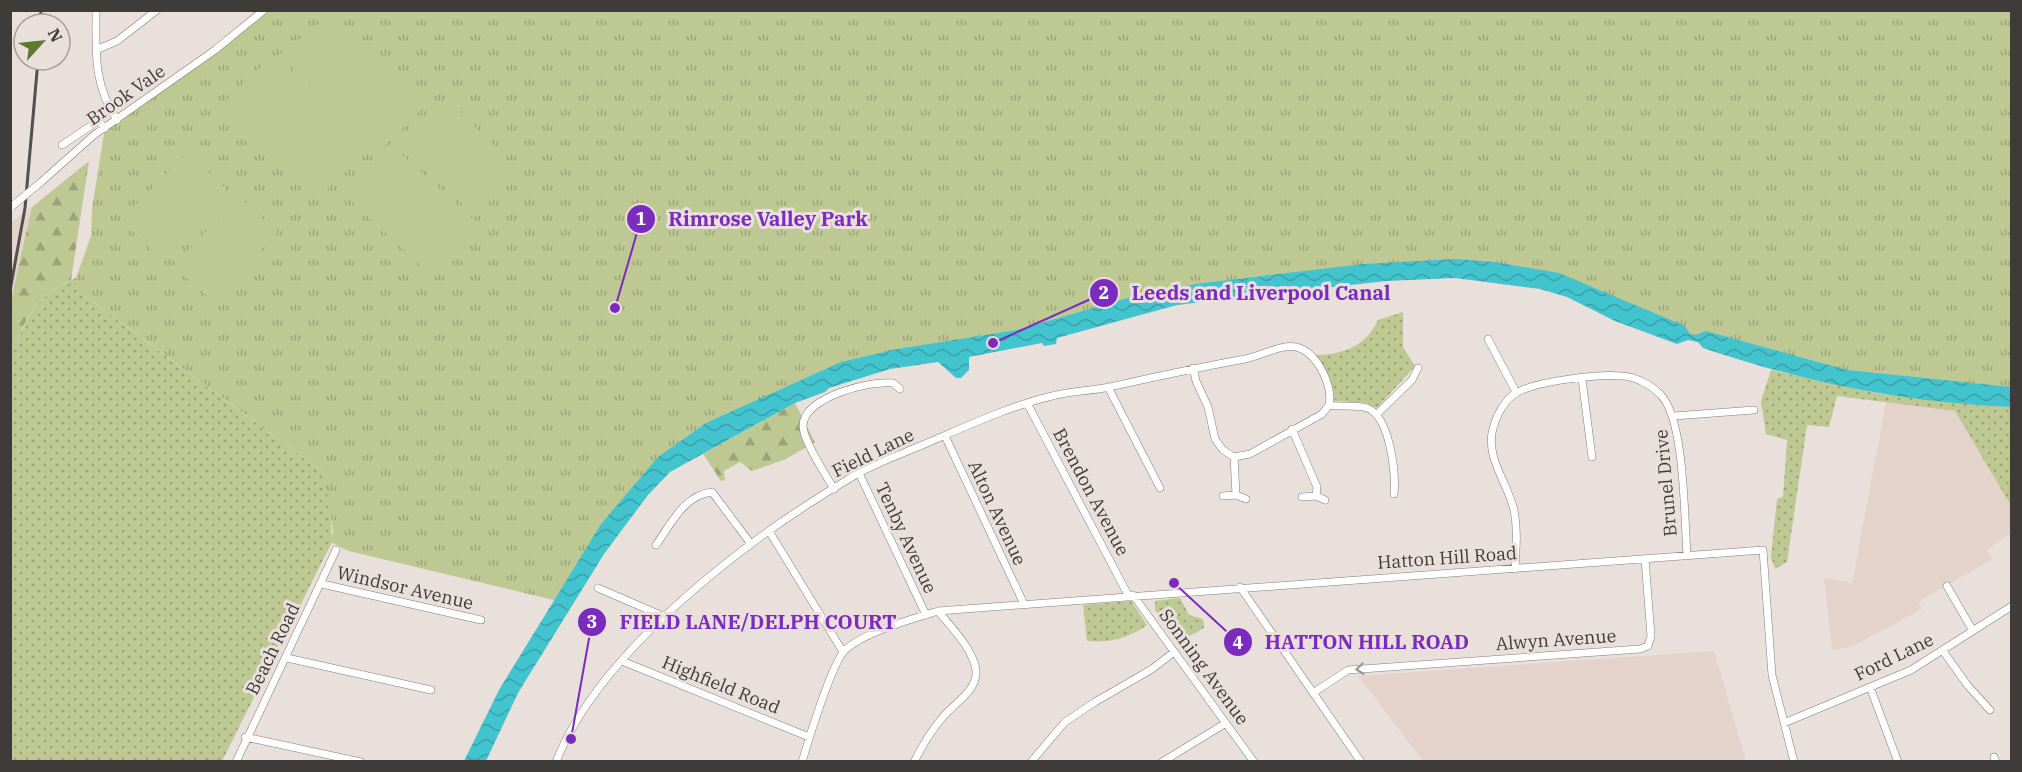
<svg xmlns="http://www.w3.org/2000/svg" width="2022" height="772" font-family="'IBM Plex Serif',serif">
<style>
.built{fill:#e4d3cb}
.grass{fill:url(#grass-dots)}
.forest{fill:url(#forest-firs)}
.park{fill:url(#park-tufts)}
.pitch{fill:#bec893}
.water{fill:url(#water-waves)}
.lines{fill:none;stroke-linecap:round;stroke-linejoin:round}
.street-casing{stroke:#847c78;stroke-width:8}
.street{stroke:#fff;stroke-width:7}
.rail{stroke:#54504d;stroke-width:3}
.street-bridge-casing{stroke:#847c78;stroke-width:8;stroke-linecap:butt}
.street-bridge{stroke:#fff;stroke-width:7}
.oneway{stroke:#9e9d9c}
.labels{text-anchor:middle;stroke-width:6;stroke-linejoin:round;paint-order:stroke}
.street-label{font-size:18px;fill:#3e3b39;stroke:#e9dfdb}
.leader{fill:none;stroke:#7b2cbf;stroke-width:2}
.callout-dot{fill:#7b2cbf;stroke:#e9dfdb;stroke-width:2}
.mark-label{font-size:18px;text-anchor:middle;font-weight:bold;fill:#fff}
.callout-label{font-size:20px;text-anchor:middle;font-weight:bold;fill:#7b2cbf;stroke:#e9dfdb;stroke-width:6;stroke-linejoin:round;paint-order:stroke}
</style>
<defs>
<pattern id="grass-dots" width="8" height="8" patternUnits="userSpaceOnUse" patternTransform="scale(1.5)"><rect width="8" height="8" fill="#bec893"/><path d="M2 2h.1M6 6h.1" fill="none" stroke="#9ca479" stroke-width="1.8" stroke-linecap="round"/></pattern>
<pattern id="forest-firs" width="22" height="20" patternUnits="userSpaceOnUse" patternTransform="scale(1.5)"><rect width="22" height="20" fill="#bec893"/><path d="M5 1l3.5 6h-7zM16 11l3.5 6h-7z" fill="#9ca479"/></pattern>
<pattern id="park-tufts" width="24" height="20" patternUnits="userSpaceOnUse" patternTransform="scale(1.5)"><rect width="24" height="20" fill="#bec893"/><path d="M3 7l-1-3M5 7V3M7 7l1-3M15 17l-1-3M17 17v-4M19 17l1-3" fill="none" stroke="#9ca479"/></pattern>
<pattern id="water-waves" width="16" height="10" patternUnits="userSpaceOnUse" patternTransform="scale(1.5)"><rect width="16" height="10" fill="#42c4cf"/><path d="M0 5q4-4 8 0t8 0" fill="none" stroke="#39a0a9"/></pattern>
</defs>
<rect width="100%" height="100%" fill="#e9dfdb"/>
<path class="built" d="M32,207V208L11,300L12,222Z
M1886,402L1955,411L2011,506V533L1987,550L1993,559L1918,602L1922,609L1853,646L1832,650L1824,578L1852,583Z
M1714,651L1746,761H1423L1358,676Z"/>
<path class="grass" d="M76,278L85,296L324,473L329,489L332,542L222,761L11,762L12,356C25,318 38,293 76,278Z
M1403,312V347L1415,366L1377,408L1366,403L1335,401L1333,389L1316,355C1343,355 1366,346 1378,320Z
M1771,370L1881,394L2011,407V506L1955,411L1837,396L1829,427L1807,425L1787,562L1775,569L1771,557L1777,499L1783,497L1787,440L1766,434L1761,401Z
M1180,598L1189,615L1203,619L1204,628L1190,636L1178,637L1155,610V601Z
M1131,601L1147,625C1129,638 1110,643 1087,641L1083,605Z"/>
<path class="forest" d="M89,161L71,280C34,295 15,332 11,371V300L32,207Z
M795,403L815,442L786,459L752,471L740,462L724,471L725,480L721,481L703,454Z"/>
<path class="park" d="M264,11H2011V396L1915,387L1687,336L1621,311L1481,270L1260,287L858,366L674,456L562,602L349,551L328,541L333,533L332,525L324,473L84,295L76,278L91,236L92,208L105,128Z"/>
<path class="pitch" d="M329,15L426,105L379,151L279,55Z
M273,56L370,148L320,196L224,102Z
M451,102L516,169L476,217L408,151Z
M390,144L481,226L431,275L341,192Z
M188,152L226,189L159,257L121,220Z
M238,196L278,232L214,302L174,266Z"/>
<path class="water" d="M1454,259L1494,262L1559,273L1685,326L1689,333L1696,335L1706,331L1847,370L2011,387V407C1906,403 1803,382 1703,348L1698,342L1688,340L1677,344L1615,321L1567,297L1540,289L1455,278L1386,281L1177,305L1057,338L1056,344L1044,346L1042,343L969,357V370L961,378H956L938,362L890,369L829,388L825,392L795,403L670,472L648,495L604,554L518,693L486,761H464L499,690L601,524L658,457L706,423L841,362L897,349L1017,330L1131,297L1195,284L1364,264Z"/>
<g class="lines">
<defs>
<path id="street" d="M96,10C96,52 93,84 117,120
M96,50L117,41L157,10
M62,145L98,121L105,128
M40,183L94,135L215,50L264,10
M1488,339L1516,392
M1582,379L1592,457
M1108,387L1160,488
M1027,403L1128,595
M1329,405C1340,407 1358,405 1367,408C1390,416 1396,473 1394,494
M1377,414L1412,380L1418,368
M1674,416L1754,410
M1292,429L1317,487L1316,496
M945,436L1023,602
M1234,457L1236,495
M859,473L926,615
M834,489C826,475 803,441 803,426C803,397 871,380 893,383L900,389
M1223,496L1236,495L1246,499
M1302,497L1316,496L1325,500
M769,531L843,652
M656,545C671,524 684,495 712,492L751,544
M1515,569C1516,549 1518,530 1514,510C1508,484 1487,459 1492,433C1495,418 1504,399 1518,392C1538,381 1598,374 1621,376C1635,376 1651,385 1661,395C1685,421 1684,517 1687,554
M322,584L481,620
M1947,586L1973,631
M1240,587L1361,762
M598,588L665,617
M1133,595L1254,762
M1943,651L1968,686L1990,710
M287,658L431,690
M622,661L809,737
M1870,687L1898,762
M1313,693L1348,670L1640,649L1648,646L1651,636L1645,559
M1784,723L1911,670L2012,606
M245,737L361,762
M1994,757L1996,762
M236,762L336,550
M556,762C600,649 754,534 857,474C879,462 904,453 927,443C967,426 1010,406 1052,396C1071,391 1091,391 1109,387C1155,377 1200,367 1245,359C1261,356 1281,344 1296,347C1317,352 1333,385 1329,405L1322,414L1250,454L1234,457L1223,450L1215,439L1208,407L1196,381L1193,368
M802,762C808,741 832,663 845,650C865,632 912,619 938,611L1763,550L1772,675L1794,762
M914,762C922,746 931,731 942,718C953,704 978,691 976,670C973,649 951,627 938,611
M1031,762L1065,722L1095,702L1152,669L1174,652
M1162,762L1226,723"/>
</defs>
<use href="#street" class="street-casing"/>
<use href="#street" class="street"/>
<path class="rail" d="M40,24L41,10
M10,291L25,208L38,60"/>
<defs>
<path id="street-bridge" d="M11,207L40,183"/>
</defs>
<use href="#street-bridge" class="street-bridge-casing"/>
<use href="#street-bridge" class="street-bridge"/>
</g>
<defs><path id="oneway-chevron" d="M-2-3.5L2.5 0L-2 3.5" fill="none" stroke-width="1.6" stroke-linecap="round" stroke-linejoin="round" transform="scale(1.5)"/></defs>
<use class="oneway" href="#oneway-chevron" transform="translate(1360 669) rotate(175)"/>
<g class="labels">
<g class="street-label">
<text transform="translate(126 95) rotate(-35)" y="6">Brook Vale</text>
<text transform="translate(873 453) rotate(-26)" y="6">Field Lane</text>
<text transform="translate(1666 483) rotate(-95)" y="6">Brunel Drive</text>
<text transform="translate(1091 492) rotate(62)" y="6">Brendon Avenue</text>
<text transform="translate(997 513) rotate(65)" y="6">Alton Avenue</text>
<text transform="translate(906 538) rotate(65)" y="6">Tenby Avenue</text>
<text transform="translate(1447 558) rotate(-4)" y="6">Hatton Hill Road</text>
<text transform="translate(405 588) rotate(13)" y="6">Windsor Avenue</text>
<text transform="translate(1556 640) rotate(-4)" y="6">Alwyn Avenue</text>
<text transform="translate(273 649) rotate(-64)" y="6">Beach Road</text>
<text transform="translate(1894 657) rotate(-26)" y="6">Ford Lane</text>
<text transform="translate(1204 667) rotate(54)" y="6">Sonning Avenue</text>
<text transform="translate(721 685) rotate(22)" y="6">Highfield Road</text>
</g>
</g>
<path class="leader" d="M615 308L641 219M993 343L1104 293M571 739L592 622M1174 583L1238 642"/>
<g class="callout-dot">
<circle cx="615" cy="308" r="6"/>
<circle cx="993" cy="343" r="6"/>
<circle cx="571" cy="739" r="6"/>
<circle cx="1174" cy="583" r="6"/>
<circle cx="641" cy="219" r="15"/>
<circle cx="1104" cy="293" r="15"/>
<circle cx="592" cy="622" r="15"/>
<circle cx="1238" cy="642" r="15"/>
</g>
<g class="mark-label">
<text x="641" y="225">1</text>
<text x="1104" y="299">2</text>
<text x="592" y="628">3</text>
<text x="1238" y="649">4</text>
</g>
<g class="callout-label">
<text x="768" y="226">Rimrose Valley Park</text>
<text x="1261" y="300">Leeds and Liverpool Canal</text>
<text x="758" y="629">FIELD LANE/DELPH COURT</text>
<text x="1367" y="649">HATTON HILL ROAD</text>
</g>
<rect width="2022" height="772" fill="none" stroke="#3e3b39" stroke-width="24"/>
<g transform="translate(42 42) rotate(63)"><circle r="28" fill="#e9dfdb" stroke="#a59d9a" stroke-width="1.5"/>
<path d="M0-4.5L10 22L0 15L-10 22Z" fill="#5d7b30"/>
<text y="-9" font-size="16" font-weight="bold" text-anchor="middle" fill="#3e3b39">N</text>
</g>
</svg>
